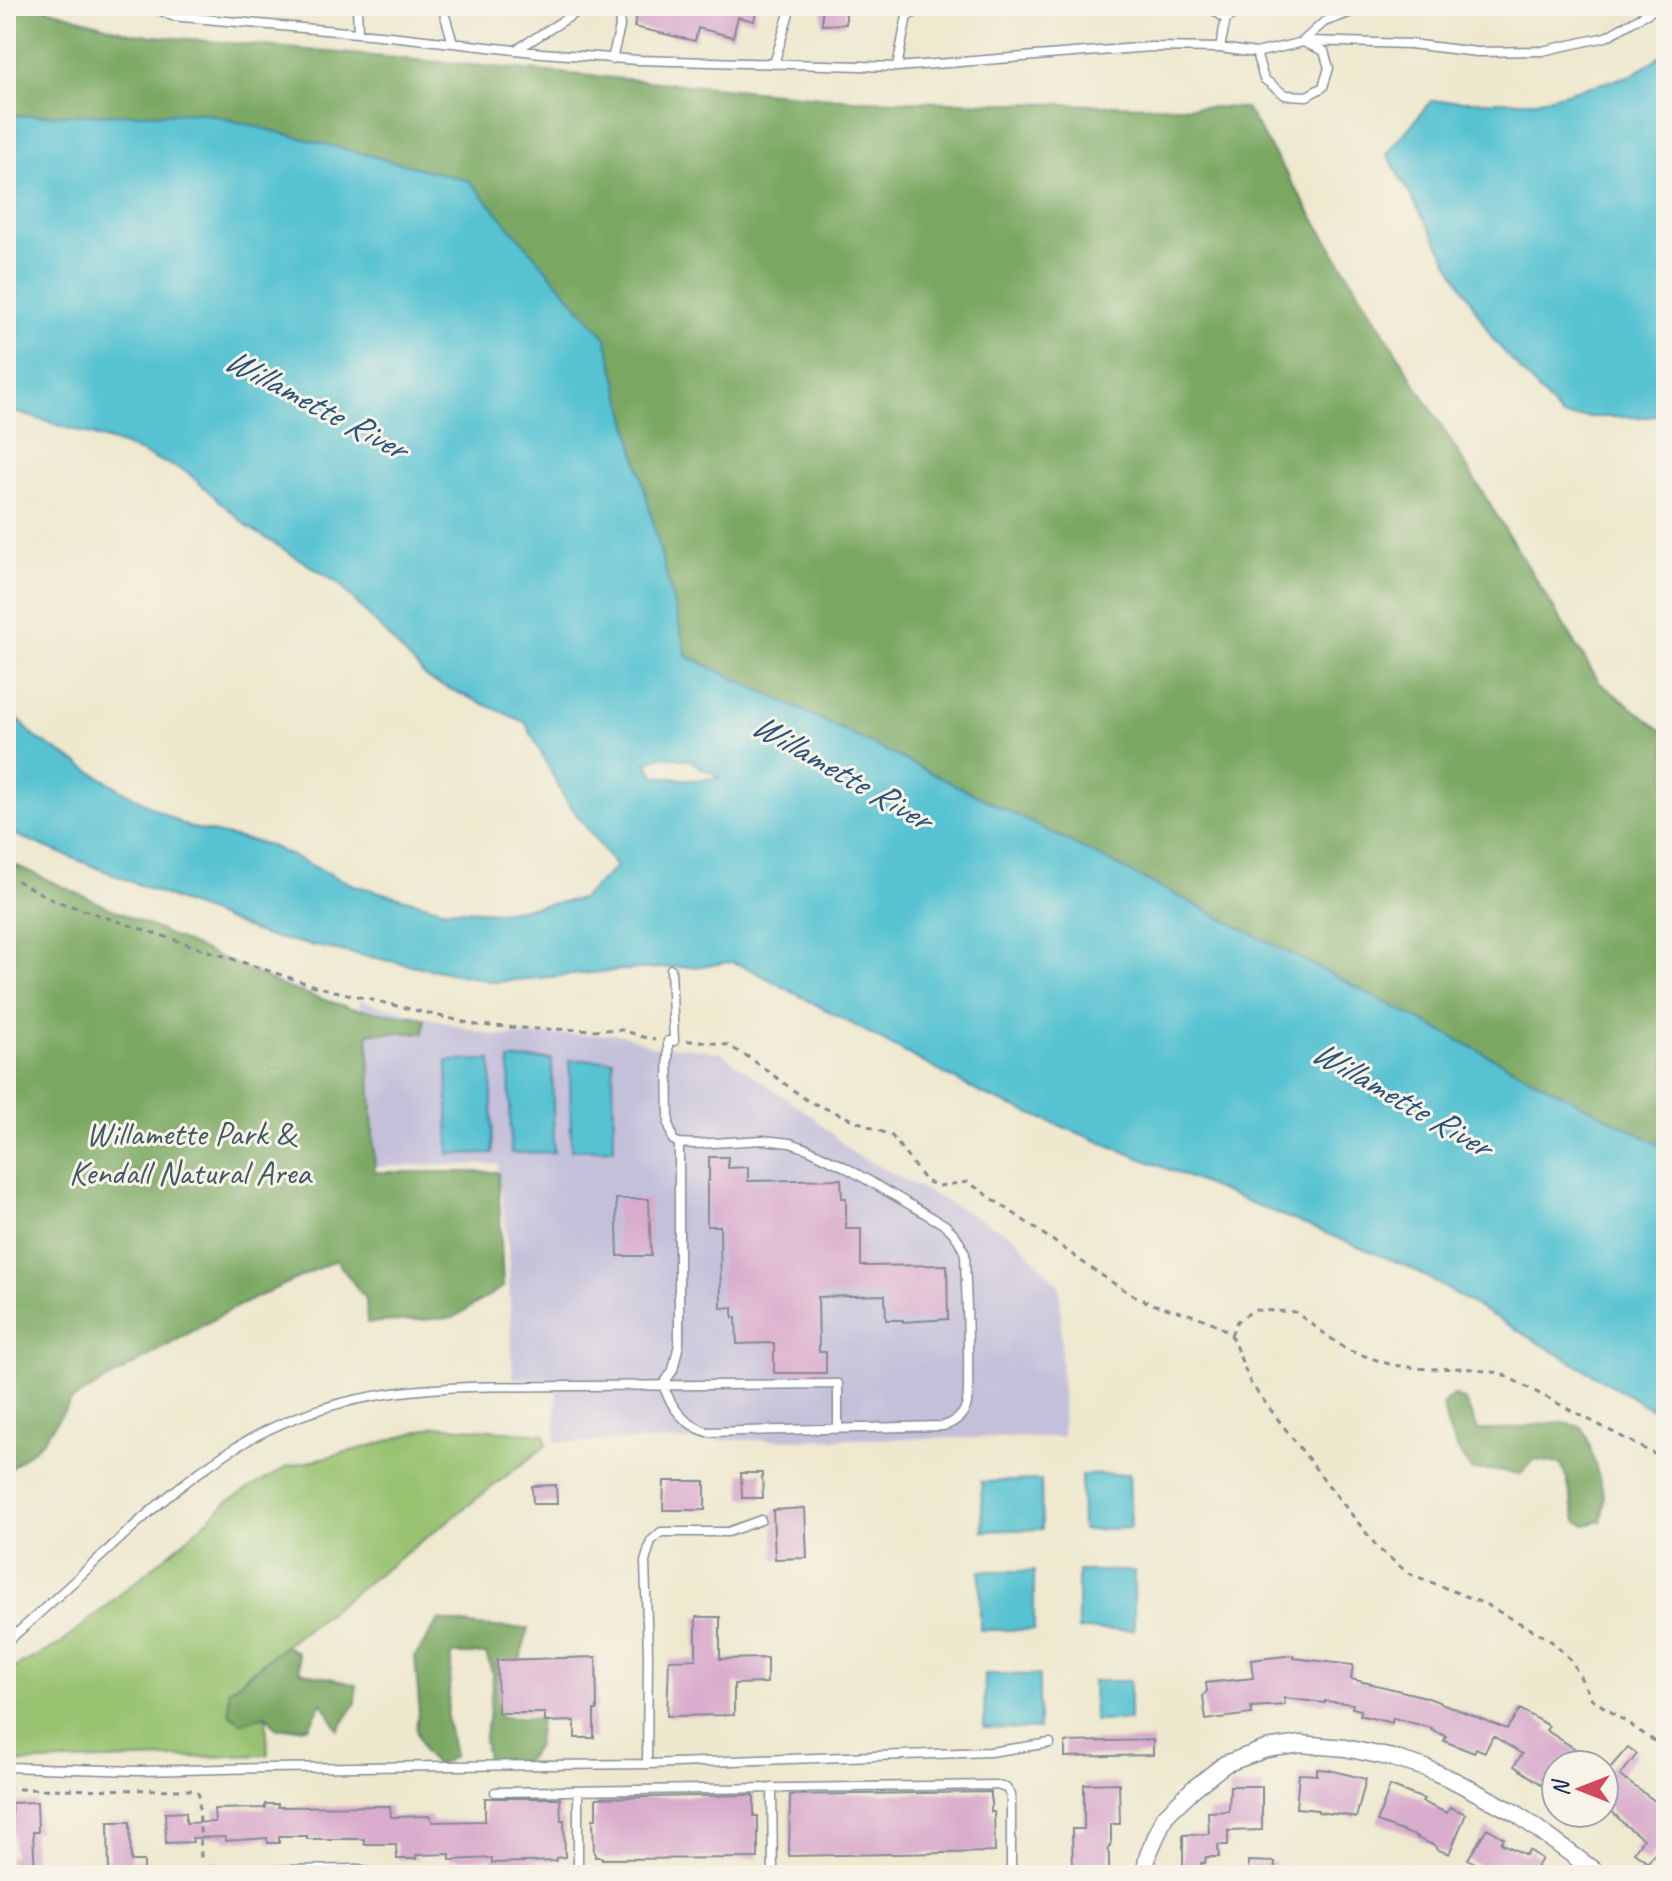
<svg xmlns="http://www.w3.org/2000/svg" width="1672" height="1881" font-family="Caveat,sans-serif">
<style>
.industrial{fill:#c5c0da}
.green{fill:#98c26f;stroke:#5a7866;stroke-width:2}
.forest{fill:#7aa862;stroke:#4a6c60;stroke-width:2}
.water{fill:#57c2d2;stroke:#397898;stroke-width:2;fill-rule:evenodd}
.building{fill:#d9abcc}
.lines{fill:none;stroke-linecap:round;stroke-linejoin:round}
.service-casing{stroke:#848c96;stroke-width:11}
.minor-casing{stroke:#848c96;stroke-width:19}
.path{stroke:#848c96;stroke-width:3;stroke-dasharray:6 6;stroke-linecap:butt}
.service{stroke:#fff;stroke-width:8}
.minor{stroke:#fff;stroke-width:16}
.labels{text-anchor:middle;stroke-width:6;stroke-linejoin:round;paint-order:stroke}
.park-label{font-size:34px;fill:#405b63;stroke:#f7f3e8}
.water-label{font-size:36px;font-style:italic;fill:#2a547b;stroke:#f7f3e8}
</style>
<rect width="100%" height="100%" fill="#f7f3e8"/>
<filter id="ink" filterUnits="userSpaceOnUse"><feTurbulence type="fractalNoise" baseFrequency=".0125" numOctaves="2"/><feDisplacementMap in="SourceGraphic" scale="16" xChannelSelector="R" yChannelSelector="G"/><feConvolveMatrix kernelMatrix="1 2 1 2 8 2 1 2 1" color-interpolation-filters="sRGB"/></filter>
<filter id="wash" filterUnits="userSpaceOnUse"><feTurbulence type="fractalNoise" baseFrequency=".006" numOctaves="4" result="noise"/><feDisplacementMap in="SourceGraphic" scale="32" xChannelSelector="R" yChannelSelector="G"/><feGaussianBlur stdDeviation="1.8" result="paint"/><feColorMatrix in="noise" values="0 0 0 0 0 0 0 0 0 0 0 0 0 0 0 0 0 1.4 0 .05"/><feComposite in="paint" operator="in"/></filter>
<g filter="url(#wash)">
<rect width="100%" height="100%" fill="#eee8ce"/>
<path class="industrial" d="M360,1000L495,1036L615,1034L624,1035L654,1047H684L721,1053L812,1116L853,1153L1015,1237L1060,1287L1063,1437L555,1442L557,1378L513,1379L508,1246L498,1164L346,1167Z"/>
<path class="green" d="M435,1426L544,1434L547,1445L244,1677L266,1715L268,1755L6,1763V1672L62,1643L183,1542L228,1501L287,1467L371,1446Z"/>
<path class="forest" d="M6,6H37L133,34L853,100L1246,108L1599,682L1666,734V1148C1342,979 1018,811 687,656L606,338L203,113L6,116Z
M6,861L285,987L350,1008L425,1018L423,1033H368L375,1172H498L503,1287L453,1318L367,1323L366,1300L336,1260L230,1310L72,1400L41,1443L6,1472Z
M1453,1395L1465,1401L1478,1430H1501L1558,1422L1582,1427L1587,1437L1605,1499L1601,1521L1586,1525L1576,1520L1567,1480L1561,1464L1534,1460L1521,1474L1488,1470H1471C1455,1447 1446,1432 1443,1404Z
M439,1620L477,1626L528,1629L520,1660L497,1661L499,1717L540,1719L537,1746L523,1765H488L484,1740L489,1717L493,1675L486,1654H452L447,1718L454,1756L437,1766L424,1753L416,1730L419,1703L415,1657Z
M285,1646L297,1652L300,1671C319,1676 337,1679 356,1685V1703L338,1730L322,1702L309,1727L277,1729L266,1715L241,1723L230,1714L228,1691Z"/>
<path class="water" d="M1666,52V411L1649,417H1562L1492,338L1387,154L1431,101H1536L1632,75Z
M203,113L470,181L606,338L687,656C1018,811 1342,979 1666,1148V1417L1409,1267L982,1094L750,969L732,962L702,966L623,970L495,982L266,936L6,831V707L35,737L125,792L188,827L266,844L351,884L442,909L500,912L581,899L616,867L565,799L525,722L429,680L339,584L248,527L187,472L120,444L6,409V116ZM663,756L689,760L720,778L691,780L656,776L646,763Z
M552,1059L554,1152L511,1153L509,1060Z
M491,1060L493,1153L449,1154L447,1061Z
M570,1060H613L614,1149L571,1150Z
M1129,1474L1131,1528L1082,1530L1081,1475Z
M1041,1480L1042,1529L983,1531L981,1482Z
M980,1571H1034V1630H980Z
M1078,1571H1134V1630H1078Z
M985,1674L1039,1675V1729L984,1728Z
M1093,1681H1130V1720L1094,1721Z"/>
<g id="blocks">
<path class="building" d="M639,6H757L754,21L738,17L733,37L698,28L695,41L634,27Z
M822,6H846V24L822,25Z
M709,1157H728V1168L748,1167V1181L841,1179L842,1198H846V1229H861V1266L947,1265L948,1319L903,1322V1320H886L885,1295L818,1297L819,1352H826V1373H774V1343L737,1344L736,1318H733V1307L721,1308L720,1226H707V1181H709Z
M616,1199H649L651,1256H618Z
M741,1473H762L763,1498H742Z
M664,1481H705V1510H663Z
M556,1485L557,1504H533L532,1486Z
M805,1508L807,1558L775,1559L773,1510Z
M696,1617H720V1659L767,1658V1683L734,1684V1715L667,1716L669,1660L696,1659Z
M1294,1655V1658L1353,1665L1351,1679L1426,1697L1507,1729L1520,1709L1549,1726L1546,1730L1600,1765H1556V1794L1514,1766L1522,1754L1493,1736L1485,1752L1476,1748L1474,1753L1444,1741L1446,1736L1431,1730L1432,1728L1393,1718L1392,1723L1363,1716L1360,1715L1361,1710L1352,1708L1353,1704L1325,1701V1703L1284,1698L1285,1705L1251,1707L1252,1714L1206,1720L1203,1696L1207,1691L1206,1683L1253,1678L1251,1660Z
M596,1657L597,1710H594V1738H575V1721L545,1722V1713H498L497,1660Z
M1153,1740V1755L1065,1757V1742Z
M1628,1747L1637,1754L1620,1776L1666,1809V1838L1648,1862L1634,1852L1643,1839L1624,1824L1604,1803V1764L1610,1768Z
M1317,1769L1329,1770L1366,1779L1356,1818L1344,1815L1318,1812V1810L1296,1808L1299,1774L1317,1775Z
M1119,1783L1120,1824H1111V1847H1109V1872L1073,1873L1072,1829H1084V1784Z
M1230,1786H1262V1830L1228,1831V1845H1218L1219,1857H1206L1205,1863H1201V1875H1183V1835L1209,1834L1208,1812L1229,1811Z
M1390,1786L1424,1799L1422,1802L1447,1813L1450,1807L1466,1814L1449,1854L1436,1849L1437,1847L1417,1838L1418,1837L1377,1822Z
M991,1792V1812H994L995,1852L789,1856L790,1795Z
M754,1795V1816H758V1858L602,1859V1857H595V1853H594L593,1819H596V1798Z
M485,1798H560L561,1820H564L565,1857L556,1858V1861L492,1863V1858L450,1860V1854L416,1855V1859H397L396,1844H364V1839H307V1836H279V1843H268L267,1838L225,1841V1837L192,1838L193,1842L166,1843L165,1813L186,1812V1823L215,1822L214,1809L265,1808V1804H278V1807L390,1806L391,1817L431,1816L432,1822L485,1821Z
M35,1802H37L38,1832H33L35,1875H10L9,1856H14L11,1803Z
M108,1822H130L131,1861H144V1875H109Z
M1487,1828L1504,1838L1501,1843L1526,1855L1529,1850L1542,1859L1531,1875H1496L1468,1859Z
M1248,1861L1275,1862L1274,1875H1248Z"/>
</g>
</g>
<g filter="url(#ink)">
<use href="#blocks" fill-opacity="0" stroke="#848c96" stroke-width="2"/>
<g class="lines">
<defs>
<path id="service" d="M151,6L172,16L390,36L542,53L638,60L897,67L1150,47L1220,48L1256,53L1303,42L1324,51L1329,68L1323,87L1307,96L1285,95L1264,79L1256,53
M357,6L358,33
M442,6L453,43
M1208,6L1226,19
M1303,41L1324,22L1368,6
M1308,41L1410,44L1477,52L1542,51L1606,37L1660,6
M1220,48L1226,19L1249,6
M516,50L580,10L589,6
M612,59L620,27L619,6
M774,64L791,6
M897,67L907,16L932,6
M671,969L674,1041
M663,1385C672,1408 683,1424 707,1432L943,1426C954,1423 962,1417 966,1407C969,1397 968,1385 968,1375C969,1335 966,1295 965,1254C960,1242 956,1234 945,1225L845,1167L808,1149L790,1143L763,1140L695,1144L679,1143L673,1140L669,1125L668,1041
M663,1385L673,1370L679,1344V1143
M6,1643C36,1616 66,1589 96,1561C144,1516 194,1470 252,1438C357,1380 467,1387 583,1386C668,1385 753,1385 838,1384V1429
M647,1764L648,1654L645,1562L651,1541L661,1532H728L761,1520
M6,1767L139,1771L268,1768L647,1764L990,1752L1050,1743
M772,1788L773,1875
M495,1792L996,1785L1006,1788L1011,1795V1875
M578,1875V1791"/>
<path id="minor" d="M209,1875L359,1873L365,1875
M1144,1875L1148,1855L1165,1816L1193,1789L1225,1764L1266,1749L1301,1744L1345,1748L1393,1758L1426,1768L1457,1782L1517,1814L1600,1875"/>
</defs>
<use href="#service" class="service-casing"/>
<use href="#minor" class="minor-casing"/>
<path class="path" d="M6,875L53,900L318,987L477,1025L537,1029L623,1030L643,1037L655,1039
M687,1041H700L727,1045L750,1058L808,1101L892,1136L925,1181L938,1186L968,1182C999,1203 1029,1224 1059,1245C1084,1263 1108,1281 1135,1296C1164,1313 1205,1311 1231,1335L1251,1384L1329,1486L1379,1549L1408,1573L1485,1604L1549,1639L1571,1660L1592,1699L1666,1749
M1231,1335L1237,1321L1254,1310L1295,1312L1347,1350L1392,1365L1427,1369L1464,1368L1500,1373L1666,1460
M6,1789L195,1790L199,1795L201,1858
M1662,1875L1666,1870"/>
<use href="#service" class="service"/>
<use href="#minor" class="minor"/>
</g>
</g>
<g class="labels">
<g class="park-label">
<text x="190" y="1145">Willamette Park &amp;<tspan x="190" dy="39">Kendall Natural Area</tspan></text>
</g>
<g class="water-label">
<text transform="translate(316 402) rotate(28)" y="13">Willamette River</text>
<text transform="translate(842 770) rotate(30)" y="13">Willamette River</text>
<text transform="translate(1402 1097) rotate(30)" y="13">Willamette River</text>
</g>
</g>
<rect width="1672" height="1881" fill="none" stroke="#f7f3e8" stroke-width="32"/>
<g transform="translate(1580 1789) rotate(270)"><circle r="38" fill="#f7f3e8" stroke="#9fa5b1" stroke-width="2"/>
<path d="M0-6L14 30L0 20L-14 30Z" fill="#d1495b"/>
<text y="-12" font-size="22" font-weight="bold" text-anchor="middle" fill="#1b2f5e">N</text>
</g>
</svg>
